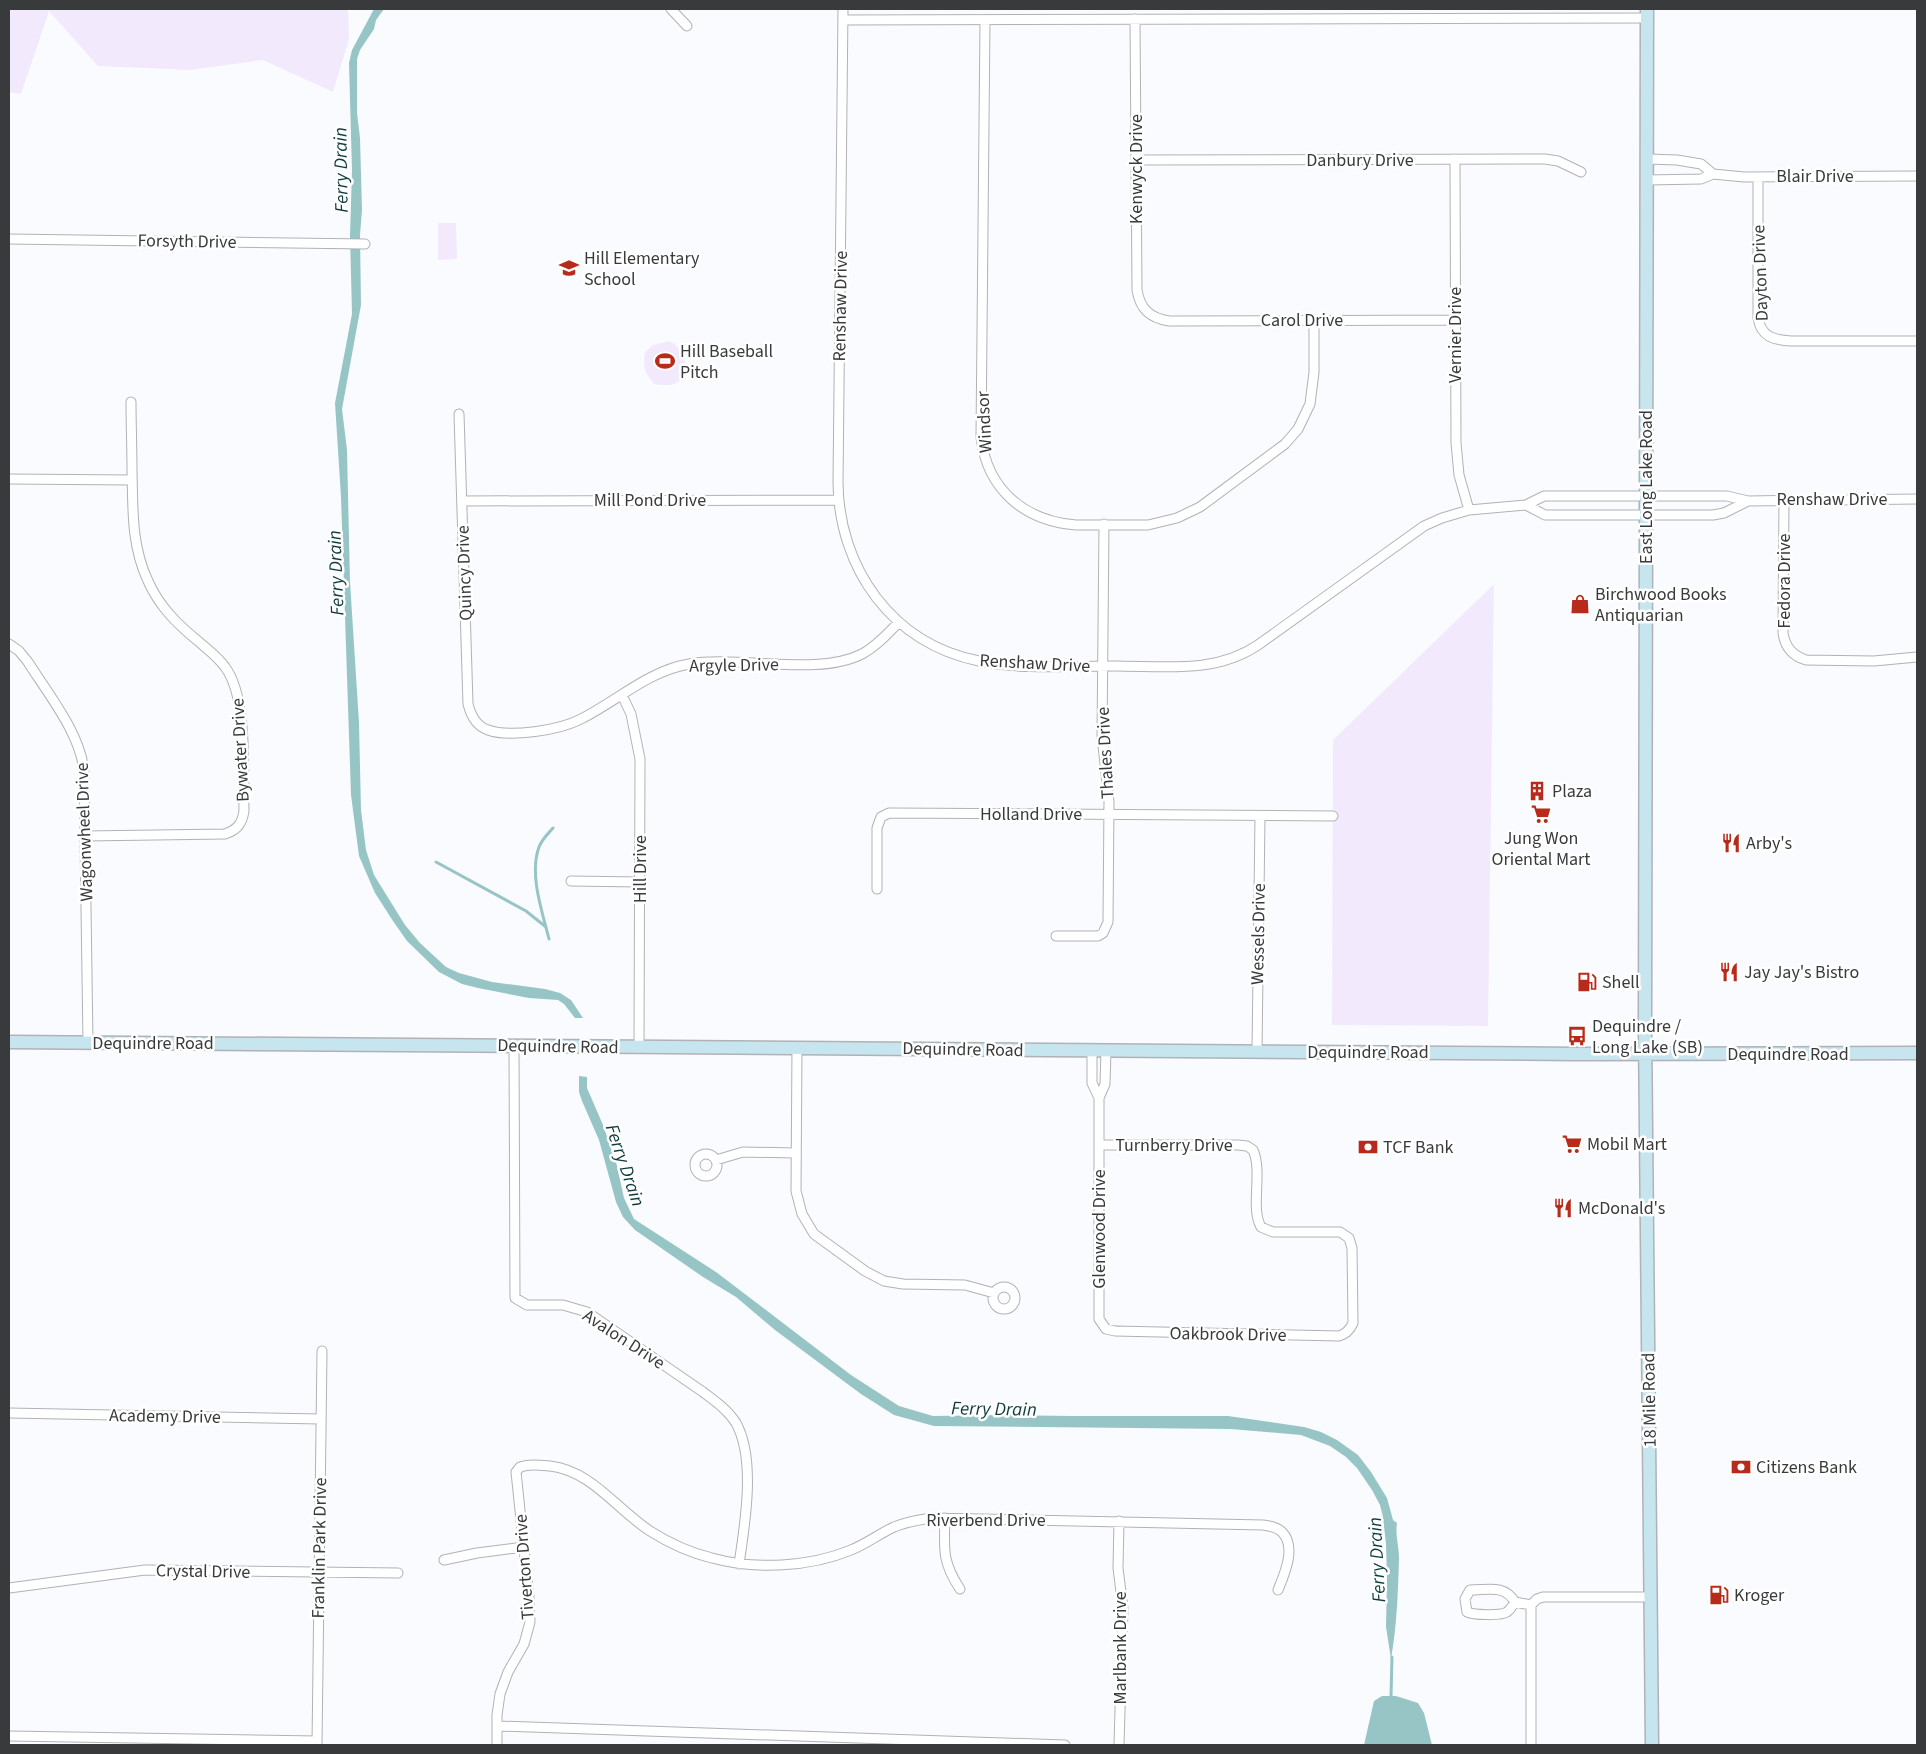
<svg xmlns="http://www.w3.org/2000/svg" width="1926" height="1754" font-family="'Source Sans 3',sans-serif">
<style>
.green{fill:#f3e9fd}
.water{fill:#97c5c6}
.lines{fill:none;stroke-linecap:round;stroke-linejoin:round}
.stream{stroke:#97c5c6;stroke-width:3}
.minor-casing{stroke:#b0b2b5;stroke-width:11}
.secondary-casing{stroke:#b0b2b5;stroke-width:15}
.minor{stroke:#fff;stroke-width:9}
.secondary{stroke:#c7e5ef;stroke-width:12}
.labels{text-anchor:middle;stroke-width:5;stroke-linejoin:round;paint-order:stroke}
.street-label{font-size:18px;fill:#383a3b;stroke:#fff}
.poi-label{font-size:18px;fill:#383a3b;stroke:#fff;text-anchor:start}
.water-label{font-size:19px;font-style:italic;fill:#0e3b3c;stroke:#fff}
</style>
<rect width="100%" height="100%" fill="#f9fbff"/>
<path class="green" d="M9,9H348L349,39L333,92L263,60L190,70L98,66L49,11L21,94L9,92Z
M438,223H456L457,259L438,260Z
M670,341C685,350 695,375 674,384C668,386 660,385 654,384C644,371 643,368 645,352L653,345Z
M1494,584L1488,1026L1332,1025L1333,740Z"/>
<path class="water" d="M374,9H384L376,20L374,29L360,50L357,59V113L360,138L362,210L360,235L361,305L342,409L347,450L350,582L359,723L361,810L366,850L374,875L405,925L420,943L446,967L459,973L492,982L545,989L560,993L571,1000L583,1018H575L564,1004L558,1000L529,998L478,988L462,984L439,972L407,941L393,921L375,893L359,856L351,795L341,497L335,403L352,314L350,235L352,171L349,63L352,50Z
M579,1076L587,1077V1088L603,1125L616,1162L624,1198L634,1219L716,1272L851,1375L899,1406L933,1416L1006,1415L1071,1416H1228L1304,1427L1321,1432L1337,1440L1358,1455L1371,1472L1387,1498L1393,1520L1397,1523C1395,1535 1399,1546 1399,1558C1398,1592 1397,1625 1391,1659L1386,1627L1387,1579L1386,1544L1383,1517L1380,1505L1372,1490L1357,1468L1346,1457L1330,1446L1301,1435L1231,1429L934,1426L894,1415L861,1394L775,1330L736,1297L703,1277L635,1230L623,1217L616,1202L599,1140L582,1101L579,1092Z
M1382,1696H1396L1418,1703L1424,1713L1432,1745H1364L1374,1701Z"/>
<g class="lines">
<path class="stream" d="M436,862L526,911L546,927
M549,939C542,911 529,874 539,847C542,839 548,834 553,828
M1391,1696L1392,1657"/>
<defs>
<path id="minor" d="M671,9L687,26
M843,9L838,483C839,568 892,644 979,661C1020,670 1072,666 1115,666C1165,666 1215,674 1258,645L1424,526L1442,518L1469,510L1526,505L1544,496H1727L1748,501L1917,499
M1135,19L1137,290C1140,309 1150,318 1169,321L1455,320
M843,20L1647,18
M985,20L981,437C987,490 1025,521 1076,525H1148L1177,518L1200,507L1285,444L1298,429L1310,404L1314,372V320
M1455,159L1456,443L1459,475L1469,510
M1136,160L1545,159L1558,161L1581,172
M1713,174L1744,177L1917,176
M1758,177V318C1761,337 1774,340 1791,341H1917
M1647,180L1701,179L1713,174L1701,164L1677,160L1647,159
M9,239L365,244
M459,414L468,704C471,716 476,726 488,730C510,738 560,730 581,719C617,701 648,671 689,664C739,655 817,677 862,654C877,646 888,633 899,622
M9,479L132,480
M1784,499L1783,633C1785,647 1793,656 1806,660L1874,661L1917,657
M462,501L838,500
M1526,505L1545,515H1713L1724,513L1748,501
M9,644L19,651L28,662C48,694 81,734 84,772L88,1042
M622,695L631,714L640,759L639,1047
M85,836L225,834C237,830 242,824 244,811C243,773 248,697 225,667C218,657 207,649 198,641C177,624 159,606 148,581C131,545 133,508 132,470C132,447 131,424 131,402
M571,881L640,882
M877,889V828L881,817L889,813L1333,816
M1056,936H1098L1103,933L1108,922L1109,802L1102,736L1104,524
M514,1045L515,1298L527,1305H563L587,1312L703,1392C715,1401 728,1410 736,1423C756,1459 745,1524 739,1564
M797,1047L796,1191L802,1214L814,1234L865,1271L884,1281L903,1284L965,1285L994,1293
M1092,1051V1083L1099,1098V1319L1106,1329L1115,1331L1339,1336C1346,1334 1350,1330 1353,1323L1352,1248L1349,1238L1340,1232H1273L1261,1227C1250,1208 1263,1172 1253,1150L1247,1146L1238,1145H1099
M1257,1052L1260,816
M1099,1098L1105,1084L1106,1051
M695 1165a11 11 0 1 1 22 0a11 11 0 1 1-22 0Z
M716,1160L743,1152L796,1153
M993 1298a11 11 0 1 1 22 0a11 11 0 1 1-22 0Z
M9,1413L321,1419
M945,1518C944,1549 942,1562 960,1589
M1119,1521L1118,1568L1123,1608L1119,1745
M444,1560L477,1553L524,1547
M9,1588L145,1570L398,1573
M1515,1602C1513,1605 1511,1609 1507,1612C1501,1616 1473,1615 1467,1612L1465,1599L1470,1590C1488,1590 1504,1584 1515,1602L1531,1605
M497,1726L1065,1745
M9,1736L317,1741
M317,1745L322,1351
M497,1745V1715L500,1694L508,1672L524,1644L530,1622L529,1597L516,1472L520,1467C530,1464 538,1465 550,1466C592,1471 616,1509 650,1531C669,1543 691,1553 712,1558C755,1570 810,1567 851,1550C866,1544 879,1534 894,1527C906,1522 918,1520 931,1518L1263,1525C1270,1526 1277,1527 1282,1532C1297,1547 1284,1575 1278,1590
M1531,1745V1605L1537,1599L1543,1597H1651"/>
<path id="secondary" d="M1647,9L1645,1029L1652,1745
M9,1042L1577,1054L1917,1053"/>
</defs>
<use href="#minor" class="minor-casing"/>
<use href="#secondary" class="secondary-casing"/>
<use href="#minor" class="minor"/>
<use href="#secondary" class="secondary"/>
</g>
<defs>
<symbol id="school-bare" viewBox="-9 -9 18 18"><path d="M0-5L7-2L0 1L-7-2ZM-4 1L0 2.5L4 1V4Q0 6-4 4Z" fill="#b82b1a" stroke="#fff" stroke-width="2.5" paint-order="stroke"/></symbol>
<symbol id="stadium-bare" viewBox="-9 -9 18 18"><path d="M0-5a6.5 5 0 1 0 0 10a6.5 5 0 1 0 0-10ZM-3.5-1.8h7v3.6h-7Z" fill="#b82b1a" stroke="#fff" stroke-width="2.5" paint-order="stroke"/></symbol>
<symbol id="shop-bare" viewBox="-9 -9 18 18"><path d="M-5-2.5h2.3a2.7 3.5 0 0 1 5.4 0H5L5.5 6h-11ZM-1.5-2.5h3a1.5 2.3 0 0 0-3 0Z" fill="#b82b1a" stroke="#fff" stroke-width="2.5" paint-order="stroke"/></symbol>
<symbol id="building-bare" viewBox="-9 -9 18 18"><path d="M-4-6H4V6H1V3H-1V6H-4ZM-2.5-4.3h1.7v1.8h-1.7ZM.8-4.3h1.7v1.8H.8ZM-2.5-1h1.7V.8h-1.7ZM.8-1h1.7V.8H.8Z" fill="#b82b1a" stroke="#fff" stroke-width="2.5" paint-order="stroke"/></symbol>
<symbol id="supermarket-bare" viewBox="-9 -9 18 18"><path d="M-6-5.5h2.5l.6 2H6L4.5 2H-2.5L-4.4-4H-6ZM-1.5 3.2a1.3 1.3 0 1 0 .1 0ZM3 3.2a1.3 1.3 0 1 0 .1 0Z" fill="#b82b1a" stroke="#fff" stroke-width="2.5" paint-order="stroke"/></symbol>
<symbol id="restaurant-bare" viewBox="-9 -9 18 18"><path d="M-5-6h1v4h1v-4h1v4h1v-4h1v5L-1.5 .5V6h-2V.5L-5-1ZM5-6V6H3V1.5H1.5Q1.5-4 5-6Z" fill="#b82b1a" stroke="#fff" stroke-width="2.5" paint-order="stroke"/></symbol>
<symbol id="fuel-bare" viewBox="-9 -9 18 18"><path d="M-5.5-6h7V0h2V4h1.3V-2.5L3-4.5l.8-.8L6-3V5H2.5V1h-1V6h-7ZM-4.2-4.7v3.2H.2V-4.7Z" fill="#b82b1a" stroke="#fff" stroke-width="2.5" paint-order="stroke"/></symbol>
<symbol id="bus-bare" viewBox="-9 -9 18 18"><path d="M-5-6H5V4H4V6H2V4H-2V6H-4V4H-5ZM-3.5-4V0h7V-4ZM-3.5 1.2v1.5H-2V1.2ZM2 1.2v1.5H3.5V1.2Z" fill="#b82b1a" stroke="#fff" stroke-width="2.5" paint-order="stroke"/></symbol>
<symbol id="bank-bare" viewBox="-9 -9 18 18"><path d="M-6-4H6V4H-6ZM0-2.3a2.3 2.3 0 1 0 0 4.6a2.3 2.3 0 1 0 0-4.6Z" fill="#b82b1a" stroke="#fff" stroke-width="2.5" paint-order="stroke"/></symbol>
</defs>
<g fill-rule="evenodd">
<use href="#school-bare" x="555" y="254" width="28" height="28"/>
<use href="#stadium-bare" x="651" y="347" width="28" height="28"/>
<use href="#shop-bare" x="1566" y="590" width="28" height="28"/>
<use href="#building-bare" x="1523" y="777" width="28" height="28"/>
<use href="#supermarket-bare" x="1527" y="800" width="28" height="28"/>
<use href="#restaurant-bare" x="1717" y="829" width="28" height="28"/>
<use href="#restaurant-bare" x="1715" y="958" width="28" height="28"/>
<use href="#fuel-bare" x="1573" y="968" width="28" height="28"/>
<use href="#bus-bare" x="1563" y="1022" width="28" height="28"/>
<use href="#supermarket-bare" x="1558" y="1130" width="28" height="28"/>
<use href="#bank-bare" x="1354" y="1133" width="28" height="28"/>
<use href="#restaurant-bare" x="1549" y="1194" width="28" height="28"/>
<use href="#bank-bare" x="1727" y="1453" width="28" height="28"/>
<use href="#fuel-bare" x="1705" y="1581" width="28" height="28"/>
</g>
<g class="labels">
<g class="street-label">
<text x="1360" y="166">Danbury Drive</text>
<text transform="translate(1136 169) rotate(-90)" y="6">Kenwyck Drive</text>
<text x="1815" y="182">Blair Drive</text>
<text transform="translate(187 241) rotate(1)" y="6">Forsyth Drive</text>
<text transform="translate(1760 273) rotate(-92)" y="6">Dayton Drive</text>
<text transform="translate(840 306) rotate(-89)" y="6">Renshaw Drive</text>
<text x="1302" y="326">Carol Drive</text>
<text transform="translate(1455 335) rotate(-90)" y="6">Vernier Drive</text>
<text transform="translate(984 422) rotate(-93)" y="6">Windsor</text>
<text transform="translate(1646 487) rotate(-90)" y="6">East Long Lake Road</text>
<text x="1832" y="505">Renshaw Drive</text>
<text x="650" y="506">Mill Pond Drive</text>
<text transform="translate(464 573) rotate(-92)" y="6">Quincy Drive</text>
<text transform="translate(1784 581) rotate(-90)" y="6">Fedora Drive</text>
<text transform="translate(1035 663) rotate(3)" y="6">Renshaw Drive</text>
<text transform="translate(734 665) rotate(-1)" y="6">Argyle Drive</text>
<text transform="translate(240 750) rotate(-93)" y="6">Bywater Drive</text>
<text transform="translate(1105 753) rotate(-93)" y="6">Thales Drive</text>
<text x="1031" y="820">Holland Drive</text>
<text transform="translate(84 832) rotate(-92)" y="6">Wagonwheel Drive</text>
<text transform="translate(640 869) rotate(-90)" y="6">Hill Drive</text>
<text transform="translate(1258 934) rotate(-89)" y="6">Wessels Drive</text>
<text x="153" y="1049">Dequindre Road</text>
<text transform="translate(558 1046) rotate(1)" y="6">Dequindre Road</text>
<text transform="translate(963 1049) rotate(1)" y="6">Dequindre Road</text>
<text x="1368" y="1058">Dequindre Road</text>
<text x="1788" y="1060">Dequindre Road</text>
<text x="1174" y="1151">Turnberry Drive</text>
<text transform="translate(1099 1229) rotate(-90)" y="6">Glenwood Drive</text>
<text transform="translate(1228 1334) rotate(1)" y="6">Oakbrook Drive</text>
<text transform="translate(624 1339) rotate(33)" y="6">Avalon Drive</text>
<text transform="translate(1649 1400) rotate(-91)" y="6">18 Mile Road</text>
<text transform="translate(165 1416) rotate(1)" y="6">Academy Drive</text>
<text x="986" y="1526">Riverbend Drive</text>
<text transform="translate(319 1548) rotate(-89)" y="6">Franklin Park Drive</text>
<text transform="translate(524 1567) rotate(-94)" y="6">Tiverton Drive</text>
<text transform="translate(203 1571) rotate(1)" y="6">Crystal Drive</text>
<text transform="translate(1120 1648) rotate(-90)" y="6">Marlbank Drive</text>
</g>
<g class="poi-label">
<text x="584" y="264">Hill Elementary<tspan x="584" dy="21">School</tspan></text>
<text x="680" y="357">Hill Baseball<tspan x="680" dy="21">Pitch</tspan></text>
<text x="1595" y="600">Birchwood Books<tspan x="1595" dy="21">Antiquarian</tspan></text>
<text x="1552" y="797">Plaza</text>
<text x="1541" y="844" text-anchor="middle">Jung Won<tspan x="1541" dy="21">Oriental Mart</tspan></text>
<text x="1746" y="849">Arby's</text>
<text x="1744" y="978">Jay Jay's Bistro</text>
<text x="1602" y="988">Shell</text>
<text x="1592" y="1032">Dequindre /<tspan x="1592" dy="21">Long Lake (SB)</tspan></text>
<text x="1587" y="1150">Mobil Mart</text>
<text x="1383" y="1153">TCF Bank</text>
<text x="1578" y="1214">McDonald's</text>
<text x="1756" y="1473">Citizens Bank</text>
<text x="1734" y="1601">Kroger</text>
</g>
<g class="water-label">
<text transform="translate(340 170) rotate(-91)" y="7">Ferry Drain</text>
<text transform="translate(335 573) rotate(-92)" y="7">Ferry Drain</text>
<text transform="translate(626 1165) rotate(71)" y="7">Ferry Drain</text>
<text transform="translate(994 1408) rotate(1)" y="7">Ferry Drain</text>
<text transform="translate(1376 1560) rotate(-93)" y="7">Ferry Drain</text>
</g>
</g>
<rect width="1926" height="1754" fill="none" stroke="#383a3b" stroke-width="20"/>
</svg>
